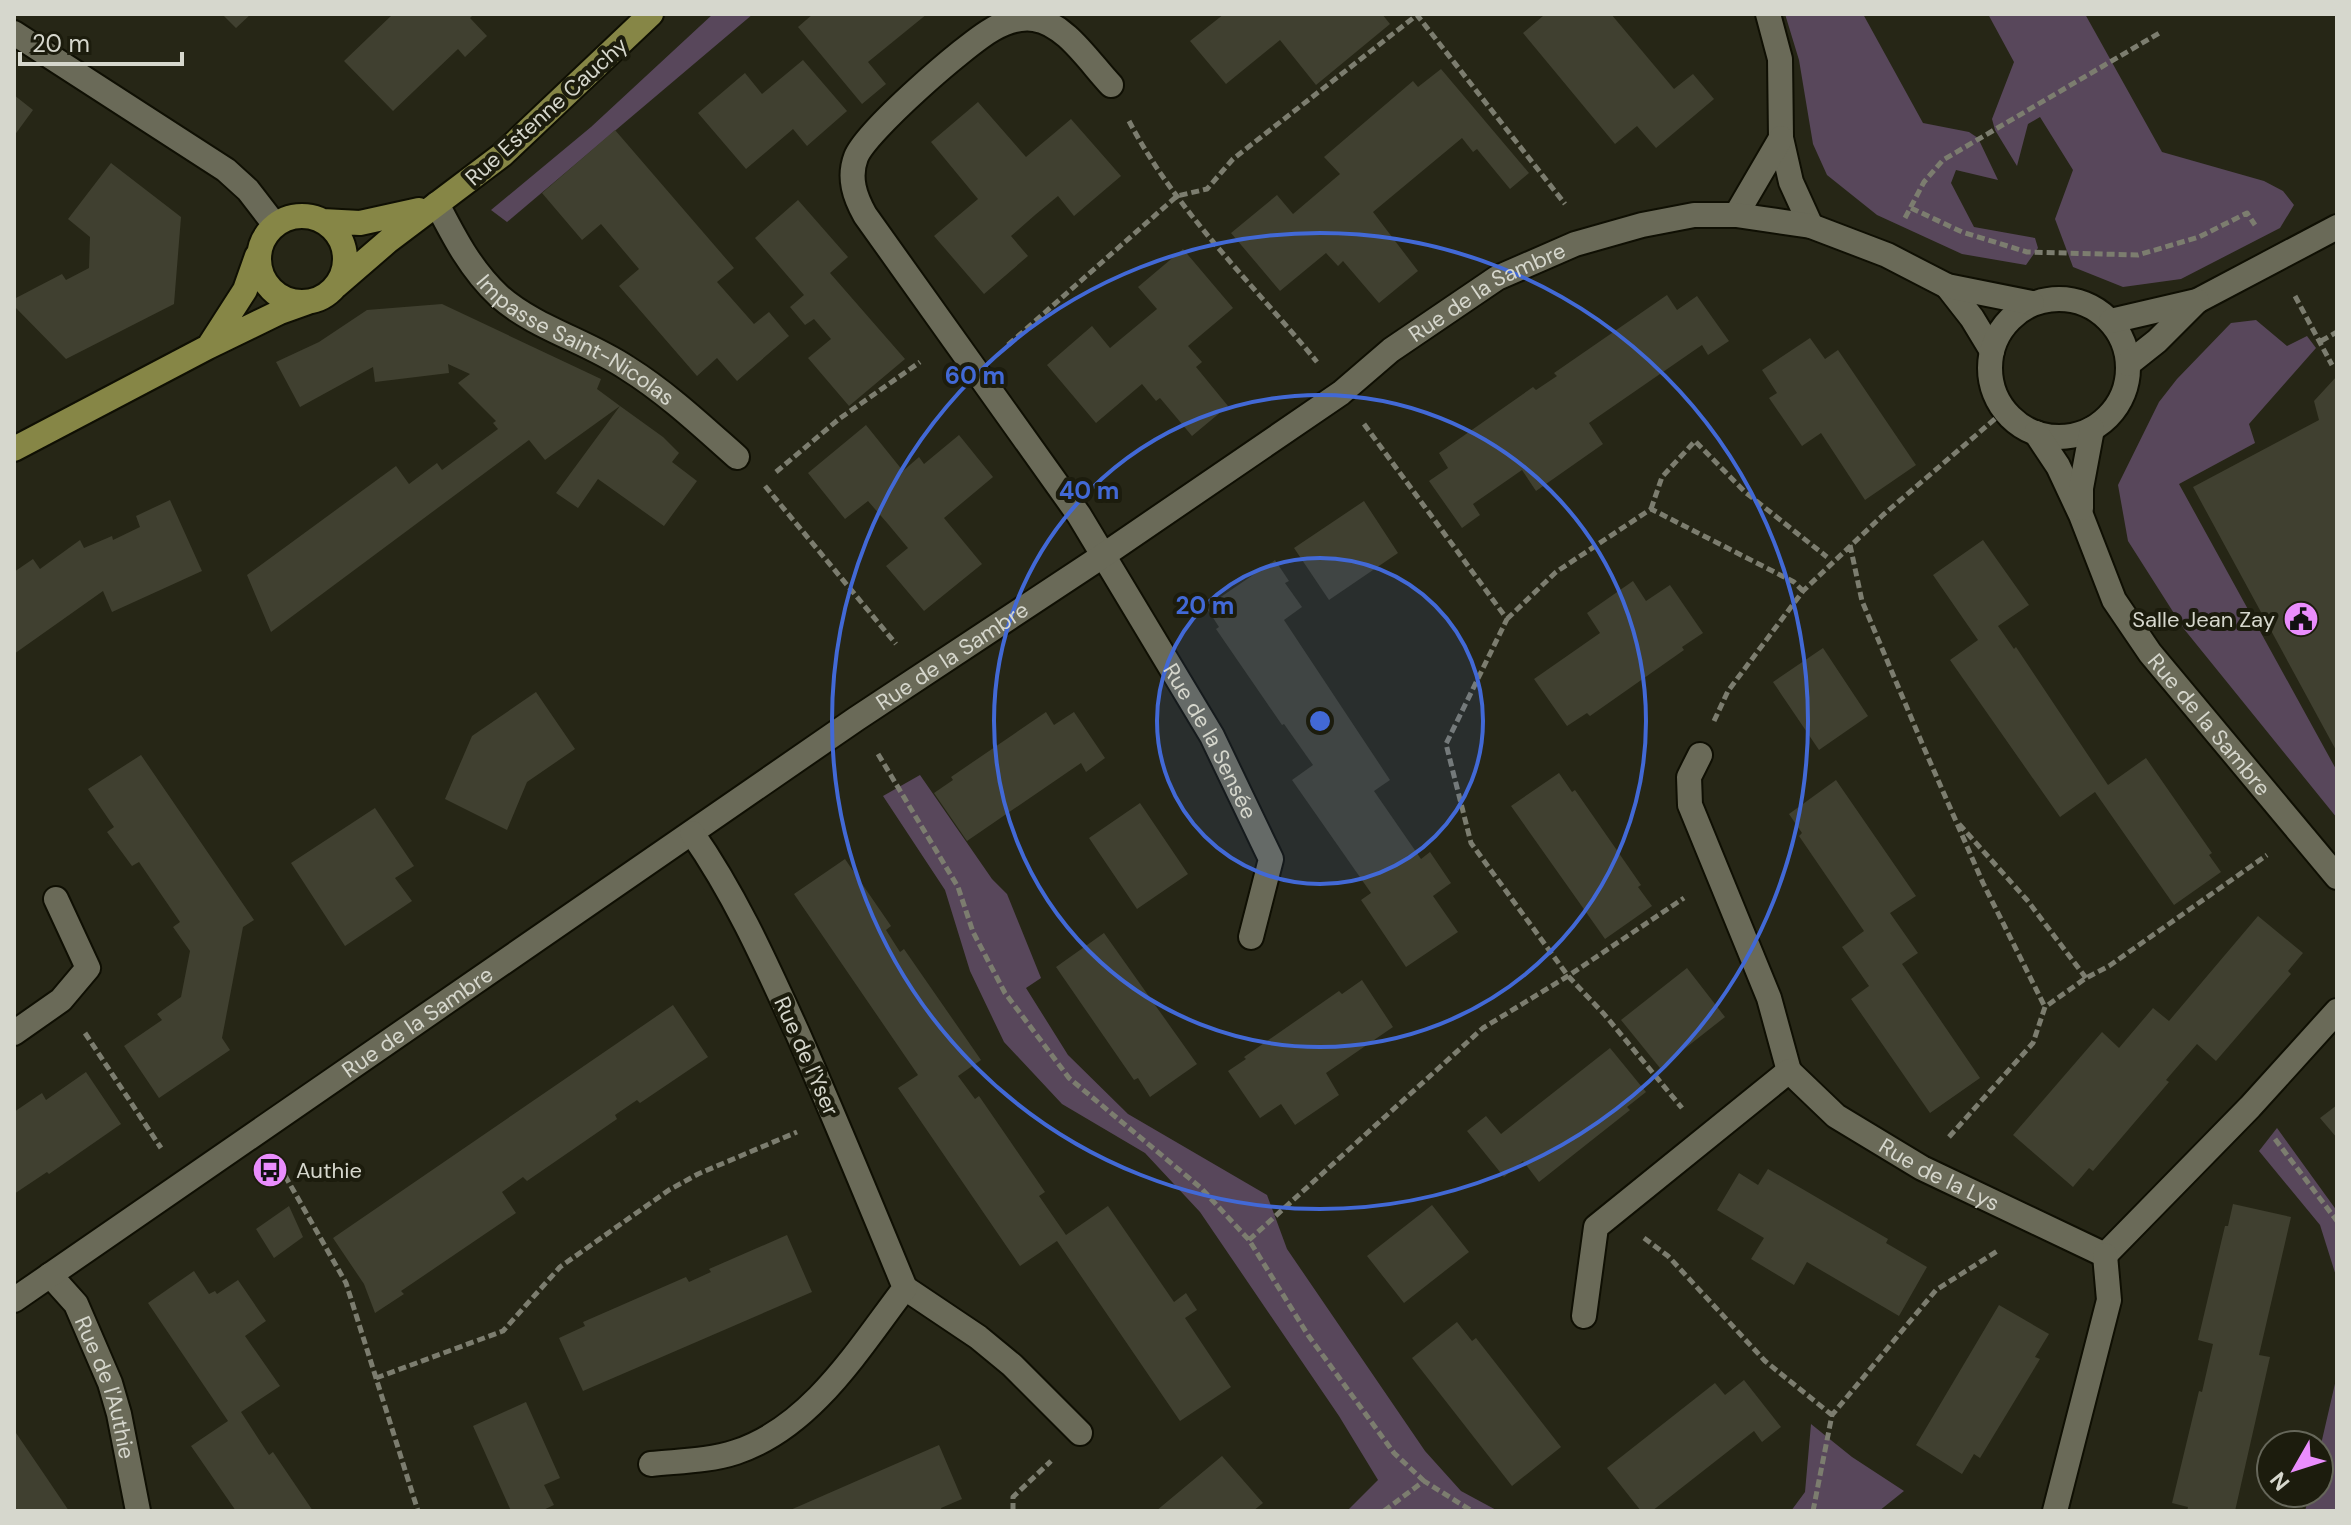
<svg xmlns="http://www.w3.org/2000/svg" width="2351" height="1525" font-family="'DM Sans',sans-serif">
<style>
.green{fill:#58475b}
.building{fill:#404030}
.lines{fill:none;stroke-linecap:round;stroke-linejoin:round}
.minor-casing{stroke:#0f0f03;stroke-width:28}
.major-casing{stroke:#0f0f03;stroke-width:28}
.path{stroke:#7c7d6f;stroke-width:5;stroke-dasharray:8 4;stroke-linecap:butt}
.minor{stroke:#6a6a58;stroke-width:24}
.major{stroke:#868646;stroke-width:24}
.ring{fill:none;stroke:#4269d6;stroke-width:4}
.labels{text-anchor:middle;stroke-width:8;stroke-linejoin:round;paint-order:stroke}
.street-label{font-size:22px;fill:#d6d7cd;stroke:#1c1c0d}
.poi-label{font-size:22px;fill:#d6d7cd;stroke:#1c1c0d;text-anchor:end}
.centre{fill:#4269d6;stroke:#1c1c0d;stroke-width:4}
.ring-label{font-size:24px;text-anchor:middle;font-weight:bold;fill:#4269d6;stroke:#1c1c0d;stroke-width:8;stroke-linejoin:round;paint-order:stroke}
</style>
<rect width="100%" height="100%" fill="#262616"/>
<path class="green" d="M713,14H753L507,222L491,210L591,127Z
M1785,14H1863L1923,123L1969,132L1978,138L1998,180L1956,170L1951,183L1974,227L2035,238L2038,248L2026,265L1962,254L1877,215L1827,175L1813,144L1799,60Z
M1988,14H2085L2162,152L2264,181L2283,191L2294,205L2280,228L2181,279L2123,287L2073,267L2055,219L2073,170L2040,117L2028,124L2017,166L1995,130L1992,119L2014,62Z
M2256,320L2287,346L2307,336L2316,348L2249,424L2255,443L2179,484L2337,771V818L2184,629L2128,541L2118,485L2159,402L2177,379L2231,323Z
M920,775L992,879L1007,894L1041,978L1026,988L1068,1055L1128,1114L1267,1195L1287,1249L1425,1451L1461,1491L1498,1511H1347L1378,1480L1339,1416L1200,1212L1145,1153L1062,1104L1004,1042L970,971L945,890L883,796Z
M2277,1128L2337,1211V1279L2320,1225L2259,1151Z
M2337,1375V1511H2305L2310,1493H2319V1453Z
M1811,1424L1852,1457L1904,1491L1879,1511H1791L1805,1492Z"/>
<path class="building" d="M222,14H251L236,28Z
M393,14H474L470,18L487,36L465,57L458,49L393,111L344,61Z
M813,14H927L868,62L886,84L862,104L798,27Z
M1224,14H1382L1390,24L1316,85L1280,40L1226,84L1190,41Z
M1542,14H1611L1674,89L1693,74L1714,99L1656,148L1637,126L1615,144L1523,33L1543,16Z
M803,60L847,111L807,146L793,129L746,169L698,113L745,73L762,94Z
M1441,69L1529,173L1510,189L1477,149L1473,152L1462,138L1373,212L1418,271L1396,289L1379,303L1343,261L1338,266L1326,253L1280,291L1231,233L1277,195L1293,214L1340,174L1324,157L1413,81L1418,87Z
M14,95L33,110L14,136Z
M978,102L1026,157L1071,119L1121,176L1074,216L1058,196L1035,215L1011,236L1028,256L984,294L934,236L978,199L931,142Z
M615,130L734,268L717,282L754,324L769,312L789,336L737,381L717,358L697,376L619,286L639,269L601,224L582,240L542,193Z
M111,163L181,217L174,304L66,359L14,306V299L62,274L66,280L89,268L90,237L68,219Z
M798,200L848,257L830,273L905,359L849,406L808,358L831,339L814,319L805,325L790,307L804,295L755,238Z
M1183,249L1233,308L1188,346L1202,362L1196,367L1228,406L1192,436L1160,398L1156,401L1142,384L1096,423L1047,365L1092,326L1110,348L1157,309L1138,287Z
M1667,295L1677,310L1697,296L1729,341L1708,355L1702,345L1589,423L1603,444L1536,491L1522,470L1473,504L1480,515L1462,528L1429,481L1448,468L1439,453L1533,387L1536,390L1557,376L1554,373Z
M442,304L601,379L597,389L620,406L545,460L529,440L271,632L247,575L396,466L409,484L437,463L442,470L498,429L493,423L496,421L458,383L470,374L448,364L449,373L375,382L373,367L300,407L276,362L319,342L367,310Z
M1810,338L1825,359L1838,350L1916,465L1865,500L1821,433L1802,446L1769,398L1777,393L1762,370Z
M2337,376V752L2193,487L2319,420L2314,401Z
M620,406L663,437L679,453L672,462L697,481L664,526L598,479L578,508L556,493Z
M866,425L903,471L919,457L924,464L959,435L993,477L944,518L982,564L924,611L886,566L908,548L888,524L868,501L845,519L808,473Z
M170,500L202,571L112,612L103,591L14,654V572L33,559L40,569L80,540L84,548L112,536L113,540L140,527L136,516Z
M1364,501L1398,553L1329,600L1294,548Z
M1983,540L2029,605L1998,626L2014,649L2016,647L2108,785L2146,758L2212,853L2209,855L2221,872L2174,905L2095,792L2060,817L1950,660L1978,640L1933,575Z
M1275,560L1289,581L1285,583L1302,607L1284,620L1390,780L1374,791L1421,859L1430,852L1451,883L1433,896L1458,932L1406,967L1361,900L1371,893L1292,780L1313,765L1284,724L1282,725L1216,629L1219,627L1206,607Z
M1633,581L1646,601L1670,585L1703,633L1682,647L1684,650L1590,716L1587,713L1567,726L1534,679L1600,633L1587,613Z
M1823,648L1868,716L1819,750L1773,682Z
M536,692L575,749L527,782L507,830L445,799L472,736Z
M1046,712L1054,725L1074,712L1105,758L1086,772L1081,763L967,841L934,793L953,780L951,777Z
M141,755L254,920L243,927L222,1038L230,1050L159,1098L124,1046L162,1020L157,1014L181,997L190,951L173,927L180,922L139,862L132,866L107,832L114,827L88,789Z
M1559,773L1572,792L1575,790L1607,836L1641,885L1638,887L1652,906L1605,939L1511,806Z
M1836,780L1916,896L1890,913L1918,953L1902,964L1980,1078L1930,1113L1851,999L1869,986L1842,947L1864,931L1799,836L1802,833L1789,814Z
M1140,803L1188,874L1137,909L1089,838Z
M375,808L414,866L395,878L412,901L345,946L291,863Z
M845,859L891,926L886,930L900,952L904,949L981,1060L958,1076L975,1099L979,1096L1010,1141L1045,1192L1039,1196L1066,1235L1108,1206L1174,1302L1186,1293L1197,1310L1185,1318L1231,1387L1180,1421L1057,1241L1020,1266L898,1088L918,1075L794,894Z
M2258,916L2303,953L2288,971L2291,974L2216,1061L2197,1044L2166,1080L2169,1082L2093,1171L2089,1168L2073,1187L2013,1135L2102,1032L2119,1048L2153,1008L2169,1021Z
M1104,933L1197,1064L1150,1097L1138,1078L1134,1080L1056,967Z
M1687,968L1725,1017L1660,1068L1621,1020Z
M1362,980L1393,1027L1326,1073L1339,1095L1295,1125L1281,1104L1260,1118L1228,1071L1246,1059L1244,1057L1339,991L1342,994Z
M673,1005L708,1057L640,1103L637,1100L615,1115L617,1119L527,1181L523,1177L502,1192L516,1213L401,1291L404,1294L375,1313L364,1284L333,1238Z
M1610,1048L1646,1092L1627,1107L1630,1110L1539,1182L1523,1161L1504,1177L1467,1131L1486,1116L1501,1134Z
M86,1072L121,1124L49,1174L47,1172L14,1194V1112L42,1093L46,1100Z
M2337,1105V1138L2320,1118Z
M1768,1169L1888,1239L1886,1243L1927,1267L1899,1316L1807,1262L1794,1285L1751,1259L1764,1238L1717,1210L1739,1173L1758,1185Z
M2233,1204L2291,1217L2259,1355L2270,1357L2235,1511H2187L2188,1507L2172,1503L2199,1391L2202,1392L2213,1344L2198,1340L2225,1226H2228Z
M1432,1205L1469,1252L1404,1303L1367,1256Z
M289,1206L303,1237L274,1258L256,1229Z
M787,1235L812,1292L583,1391L559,1338L585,1326L583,1322L686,1277L689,1282L711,1272L709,1269Z
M194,1271L209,1294L215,1291L217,1294L238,1280L266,1321L245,1336L280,1386L241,1412L269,1455L273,1452L313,1511H236L191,1446L228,1421L148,1303Z
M1999,1305L2049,1334L2035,1357L2040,1359L1980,1458L1974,1454L1962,1474L1916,1445Z
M1457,1322L1472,1341L1476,1338L1561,1447L1512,1486L1412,1358Z
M1744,1380L1781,1427L1762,1442L1754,1431L1652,1511H1641L1607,1468L1715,1383L1725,1395Z
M526,1402L560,1478L544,1485L554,1505L541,1511H511L473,1426Z
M14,1430L44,1474L69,1511H14Z
M939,1445L962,1499L941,1508L942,1511H788Z
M1222,1456L1263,1503L1253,1511H1156Z"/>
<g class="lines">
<defs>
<g id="minor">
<path d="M1768,14L1780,59L1781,138L1791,182L1811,226"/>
<path d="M14,33L226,170L248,190L275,225"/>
<path id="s1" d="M1111,85C1090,63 1065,23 1034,19C1020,17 1005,22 993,29C966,44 866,131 856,157C848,178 855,197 865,215L1079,515L1212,736L1271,859L1251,937"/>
<path id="s2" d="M437,204C454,237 471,270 499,296C535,328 587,341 627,368C667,393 702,426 737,457"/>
<path d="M1736,215L1781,138"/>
<path d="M1947,286L1972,318L1992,351"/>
<circle cx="2059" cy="368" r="69"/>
<path d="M2111,321L2197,301L2337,227"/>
<path d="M2128,364L2157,341L2197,301"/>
<path id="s3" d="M2036,433L2058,466L2081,515L2114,600L2150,653L2337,877"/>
<path d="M2081,508V488L2092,429"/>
<path d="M1700,755L1689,777L1690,805L1769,998L1789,1071"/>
<path d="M14,1033L61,1000L88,968L56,899"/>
<path id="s4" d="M50,1275L76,1304L110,1383L119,1414L138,1511"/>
<path d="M905,1288L978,1337L1012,1365L1080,1433"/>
<path id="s5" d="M14,1300L856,719L1104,555L1341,393L1391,350L1497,278L1575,244L1642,225L1694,215H1736L1811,226L1887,255L1947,286L2032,303"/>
<path id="s6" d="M1584,1316L1596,1227L1789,1071L1836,1116L1922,1168L2105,1255L2250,1107L2337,1011"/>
<path d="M651,1464C679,1461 709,1461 736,1452C812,1427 859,1348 905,1288C870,1203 835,1118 798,1034C766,964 736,896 692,833"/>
<path d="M2055,1511L2109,1300L2105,1255"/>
</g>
<path id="major" d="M259 259a43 43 0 1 1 86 0a43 43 0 1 1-86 0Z
M322,221L360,223L419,210
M336,286L388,241L502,155L651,14
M209,346L245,290L257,256
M14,449L208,347L280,312L308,302"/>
</defs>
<use href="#minor" class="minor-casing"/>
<use href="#major" class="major-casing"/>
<path class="path" d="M1129,121C1175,210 1254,285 1317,362
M1911,208L1962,232L2027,252L2138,255L2199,237L2247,213L2255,225
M1905,218L1924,182L1943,160L2161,32
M2295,296L2332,365
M2321,341L2337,332
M1008,345L1177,196L1207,189L1233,159L1417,15L1565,204
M1364,424L1507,619L1446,744L1471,843L1568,976L1604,1014L1682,1108
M776,472L839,419L920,362
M765,486L896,644
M1651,509L1662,477L1695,441L1745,492L1827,557
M1850,545L1862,601L1924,748L1983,883L2045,1007
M1507,619L1556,572L1651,509L1794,582L1803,591
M1714,721L1728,691L1803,591L1883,515L1996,418
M878,754L958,887L973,932L1005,993L1069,1078L1201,1188L1249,1240L1308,1335L1394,1453L1424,1481
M1959,824L2027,900L2086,978
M85,1033L161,1148
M1949,1137L2033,1043L2045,1007L2086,978L2109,966L2267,855
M2275,1139L2337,1221
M279,1165L346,1283L418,1511
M1644,1238L1668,1256L1765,1361L1832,1415
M1249,1240L1483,1028L1568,976L1684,898
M376,1378L503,1331L560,1267L669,1190L698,1174L797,1132
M1013,1511V1497L1051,1461
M1384,1511L1424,1481L1472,1511
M1813,1511L1832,1415L1936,1290L1999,1250"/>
<use href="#minor" class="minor"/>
<use href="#major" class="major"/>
</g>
<circle cx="1320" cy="721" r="163" fill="#4269d6" fill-opacity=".12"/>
<g class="ring">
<circle cx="1320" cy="721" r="163"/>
<circle cx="1320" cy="721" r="326"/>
<circle cx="1320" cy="721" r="488"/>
</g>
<defs>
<symbol id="civic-disc" viewBox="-11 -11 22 22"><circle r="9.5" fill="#ea8dfd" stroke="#1c1c0d"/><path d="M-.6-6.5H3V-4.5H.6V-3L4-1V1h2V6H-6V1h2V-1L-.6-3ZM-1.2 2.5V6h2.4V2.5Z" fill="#111"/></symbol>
<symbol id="bus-disc" viewBox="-11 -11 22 22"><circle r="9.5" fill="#ea8dfd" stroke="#1c1c0d"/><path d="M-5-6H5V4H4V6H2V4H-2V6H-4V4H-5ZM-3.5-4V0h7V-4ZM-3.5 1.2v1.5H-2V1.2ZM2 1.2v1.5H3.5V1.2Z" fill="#111"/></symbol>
</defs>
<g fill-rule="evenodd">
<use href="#civic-disc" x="2281" y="599" width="40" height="40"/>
<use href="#bus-disc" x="250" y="1150" width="40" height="40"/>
</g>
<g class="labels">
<g class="street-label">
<text transform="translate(546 111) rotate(-42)" y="8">Rue Estenne Cauchy</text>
<text dy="8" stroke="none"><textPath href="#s5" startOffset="1786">Rue de la Sambre</textPath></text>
<text dy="8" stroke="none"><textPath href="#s2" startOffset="200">Impasse Saint-Nicolas</textPath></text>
<text dy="8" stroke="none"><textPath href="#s5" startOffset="1138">Rue de la Sambre</textPath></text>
<text dy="8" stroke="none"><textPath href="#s3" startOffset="342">Rue de la Sambre</textPath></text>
<text dy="8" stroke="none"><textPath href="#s1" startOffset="1026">Rue de la Sensée</textPath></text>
<text dy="8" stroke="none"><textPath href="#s5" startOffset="490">Rue de la Sambre</textPath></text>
<text transform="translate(807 1056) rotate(66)" y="8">Rue de l'Yser</text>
<text dy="8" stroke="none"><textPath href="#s6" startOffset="522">Rue de la Lys</textPath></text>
<text dy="8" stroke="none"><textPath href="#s4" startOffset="128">Rue de l'Authie</textPath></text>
</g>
<g class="poi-label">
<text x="2275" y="627">Salle Jean Zay</text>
<text x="296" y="1178" text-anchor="start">Authie</text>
</g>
</g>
<circle cx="1320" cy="721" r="12" class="centre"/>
<g class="ring-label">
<text x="975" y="384">60 m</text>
<text x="1089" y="499">40 m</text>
<text x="1205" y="614">20 m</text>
</g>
<rect width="2351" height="1525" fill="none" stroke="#d6d7cd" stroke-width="32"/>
<g transform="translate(2295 1469) rotate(231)"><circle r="38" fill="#1c1c0d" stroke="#66675a" stroke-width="2"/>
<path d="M0-6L14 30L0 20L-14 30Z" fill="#ea8dfd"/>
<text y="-12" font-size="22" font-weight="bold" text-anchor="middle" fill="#d6d7cd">N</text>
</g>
<path d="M20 52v12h162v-12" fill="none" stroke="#d6d7cd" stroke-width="4"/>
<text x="32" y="52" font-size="24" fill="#d6d7cd" stroke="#1c1c0d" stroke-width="6" paint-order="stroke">20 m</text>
</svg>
